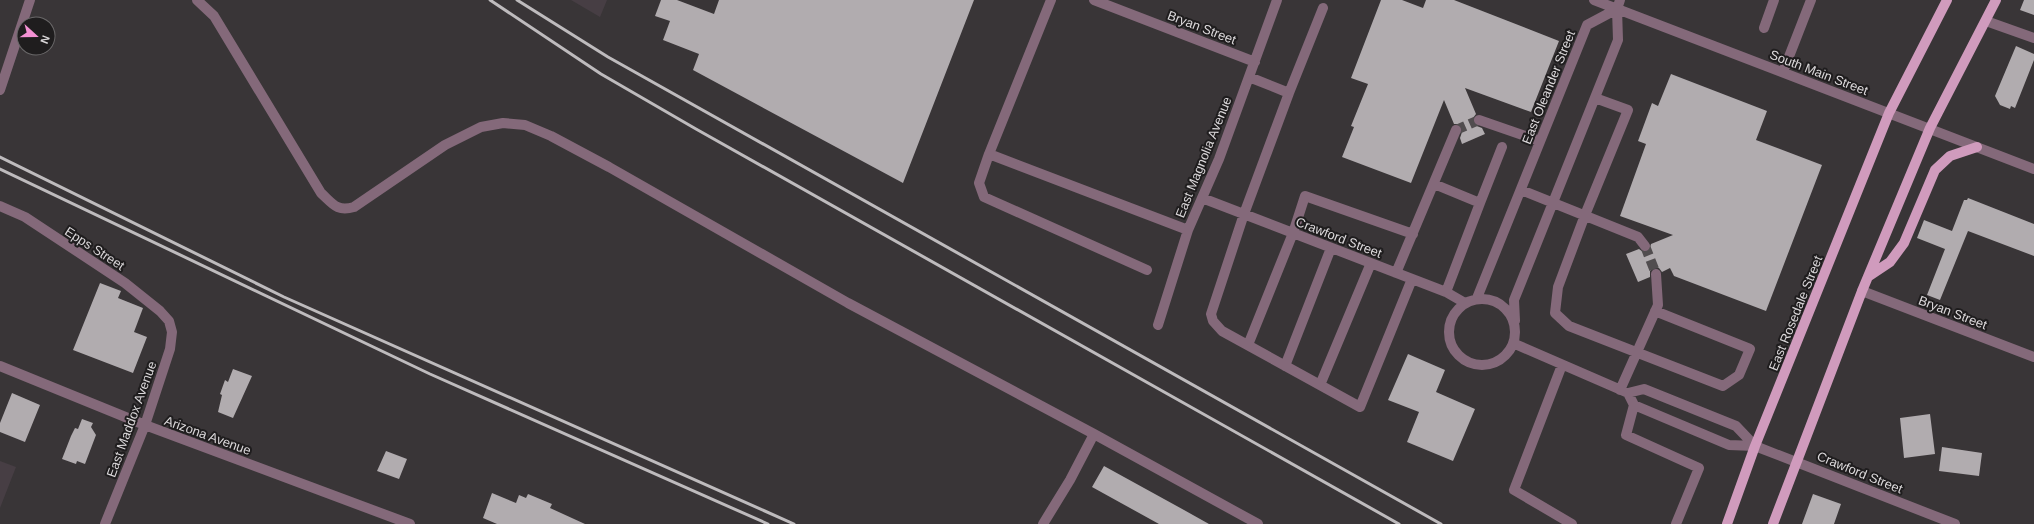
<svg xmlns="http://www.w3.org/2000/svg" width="2034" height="524" font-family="Helvetica,sans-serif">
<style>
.built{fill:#473e44}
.building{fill:#b1acaf}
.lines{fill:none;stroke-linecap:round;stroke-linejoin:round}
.minor-tunnel{stroke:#514d4f;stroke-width:10;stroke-dasharray:10 5;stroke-linecap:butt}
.minor{stroke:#84697a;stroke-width:10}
.major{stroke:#d09bbd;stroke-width:10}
.rail{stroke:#bebbbd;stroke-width:3}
.labels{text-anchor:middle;stroke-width:4;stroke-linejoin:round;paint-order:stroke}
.street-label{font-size:13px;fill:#dbd8da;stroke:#1f1d1e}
</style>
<rect width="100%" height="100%" fill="#393537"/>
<path class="built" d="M571,0H607L600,17Z
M0,461L16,467L0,508Z"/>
<path class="building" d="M661,0H677L714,14L719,0H974L903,183L693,70L699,54L663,40L670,21L655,16Z
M1381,0H1402L1423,8L1426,0H1454L1559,41L1531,112L1465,88L1476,114L1473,118V122L1474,125L1482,128L1485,134L1462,144L1460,138L1462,132L1461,126L1458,124H1454L1444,100L1411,183L1342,157L1354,127L1351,126L1368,84L1351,78Z
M2024,0H2034V15L2020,10Z
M2016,46L2034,54V60L2015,108L2011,106L2010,109L2000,105L1995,96Z
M1671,74L1767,111L1756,140L1822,165L1766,311L1674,276L1670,268L1662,272L1659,268H1653L1650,271V277L1638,282L1626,254L1639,249L1643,252L1649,251L1651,244L1673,235L1620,216L1646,144L1638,141L1652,103L1658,106Z
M1968,198L2034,224V256L1968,231L1940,300L1927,295L1945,249L1917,238L1924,220L1952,231L1964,200H1967Z
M100,283L121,291L118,298L143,308L134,332L147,337L133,373L73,350Z
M1408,354L1445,370L1436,392L1475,409L1453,461L1407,442L1419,412L1388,400Z
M233,369L252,376L233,418L218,412L222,395L220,394L225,380L228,382Z
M12,393L40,405L25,442L0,432V423Z
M1930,414L1935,454L1904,458L1900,418Z
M82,419L93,423L91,427L96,435L85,464L77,461L76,464L62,459L71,436L75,428L78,429Z
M1942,447L1982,453L1979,476L1939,471Z
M386,451L407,459L399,479L377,471Z
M1104,466L1184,510L1209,524H1159L1092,487Z
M492,493L516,503L519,495L526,498L528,494L552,504L550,508L585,524H497L483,518Z
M1813,494L1841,504L1834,524H1802Z"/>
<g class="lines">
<path class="minor-tunnel" d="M1456,130L1479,120
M1645,246L1656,274"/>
<path class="minor" d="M197,0L214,16L321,193C333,204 337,212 354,207L445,145L481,127L503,123L525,125L551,136L609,167L848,303L1094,434L1258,524
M1051,0L989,154L1188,230
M1094,0L1255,62
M1594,0L2034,169
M1986,21L2034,38
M1764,28L1774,0
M1783,72L1811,0
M1249,77L1289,93L1244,214L1211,314L1213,321L1222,331L1360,407L1412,279
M0,90L30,0
M1289,93L1323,8
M1595,98L1628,110L1585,215L1558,287L1555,313L1569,326L1723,386L1739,375L1750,349L1655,311
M1479,120L1540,141
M989,154L979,183L984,197L1147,270
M1434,184L1480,203L1446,292
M1521,190L1638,237L1645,246
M1202,198L1446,292L1465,303
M1480,203L1502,147
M0,206L25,217L125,283L160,311L169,321L172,332L170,349L145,425L105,524
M1396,273L1456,130
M1862,291L2034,357
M1477,298L1587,25L1617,9
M1449 332a33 33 0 1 1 66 0a33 33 0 1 1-66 0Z
M1515,321L1514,300L1618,40L1617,9L1620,0
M1158,325L1188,230L1219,159L1277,0
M1515,344L1628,393L1644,389L1736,426L1755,446
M1248,345L1293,233L1305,196L1413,234
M1562,365L1514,490L1572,524
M0,366L145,425L410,524
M1285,366L1331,248
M1320,385L1371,263
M1620,390L1658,305L1656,274
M1628,393L1634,405L1729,445L1755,446L1955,524
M1634,405L1626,435L1699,468L1676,524
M1043,524L1070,480L1094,434"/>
<path class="major" d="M1869,276L1890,262L1904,243L1935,170L1950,156L1977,147
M1727,524L1755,446L1889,113L1947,0
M1773,524L1862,291L1930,128L1996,0"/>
<path class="rail" d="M490,0L601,74L696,129L1399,524
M517,0L608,57L1441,524
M0,157L284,297L794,524
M0,169L430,374L768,524"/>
</g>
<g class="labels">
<g class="street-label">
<text transform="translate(1202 27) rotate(21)" y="5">Bryan Street</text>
<text transform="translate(1819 72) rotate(21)" y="5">South Main Street</text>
<text transform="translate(1548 87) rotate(-68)" y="5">East Oleander Street</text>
<text transform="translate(1203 157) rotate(-68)" y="5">East Magnolia Avenue</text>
<text transform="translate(1339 237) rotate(21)" y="5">Crawford Street</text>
<text transform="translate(95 248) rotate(33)" y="5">Epps Street</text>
<text transform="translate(1953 312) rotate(21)" y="5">Bryan Street</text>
<text transform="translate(1795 313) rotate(-68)" y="5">East Rosedale Street</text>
<text transform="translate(131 419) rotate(-70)" y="5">East Maddox Avenue</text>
<text transform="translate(208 435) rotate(20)" y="5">Arizona Avenue</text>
<text transform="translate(1860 472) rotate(22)" y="5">Crawford Street</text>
</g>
</g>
<g transform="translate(36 36) rotate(111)"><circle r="19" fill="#1f1d1e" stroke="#6a6869"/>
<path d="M0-3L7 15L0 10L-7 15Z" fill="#f491d4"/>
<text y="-6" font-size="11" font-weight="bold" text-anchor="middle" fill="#dbd8da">N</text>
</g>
</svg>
